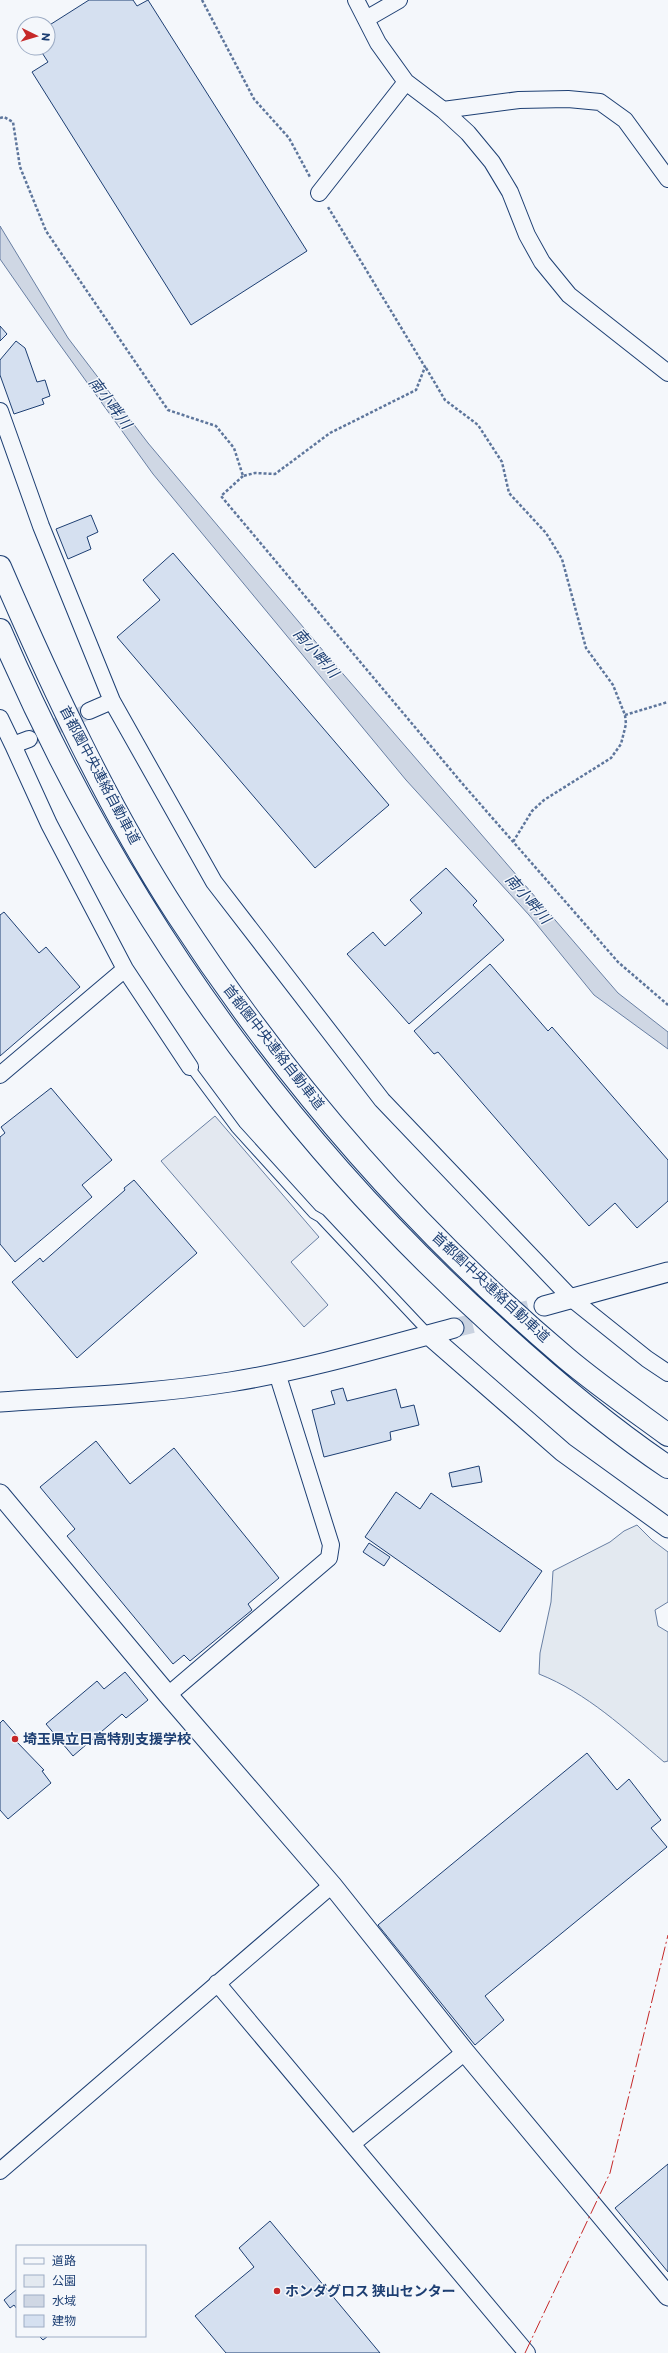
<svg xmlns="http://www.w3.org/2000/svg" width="668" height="2353" font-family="Commissioner,'Noto Sans JP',sans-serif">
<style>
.green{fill:#e3e9f0;stroke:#687fa3}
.parking{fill:#e3e8f0;stroke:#687fa3}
.water{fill:#cfd7e4;stroke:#687fa3}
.building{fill:#d5e0f0;stroke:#1d3f73}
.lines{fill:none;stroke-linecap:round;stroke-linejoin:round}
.minor-tunnel{stroke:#c9d2e0;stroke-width:16;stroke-dasharray:16 8;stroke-linecap:butt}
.tertiary-tunnel{stroke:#c9d2e0;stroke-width:19;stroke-dasharray:19 10;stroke-linecap:butt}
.service-casing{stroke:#1d3f73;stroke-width:10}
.minor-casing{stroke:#1d3f73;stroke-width:18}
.tertiary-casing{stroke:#1d3f73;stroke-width:21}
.motorway-casing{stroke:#1d3f73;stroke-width:24}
.path{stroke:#5e769c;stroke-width:2.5;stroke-dasharray:3 2;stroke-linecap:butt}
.service{stroke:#f4f7fb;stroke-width:8}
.minor{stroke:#f4f7fb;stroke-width:16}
.tertiary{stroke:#f4f7fb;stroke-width:19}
.motorway{stroke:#f4f7fb;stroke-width:22}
.power{stroke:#c62828;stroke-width:1;stroke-dasharray:14 3 2 3;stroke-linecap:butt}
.poi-dot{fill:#c62828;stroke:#f4f7fb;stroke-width:1.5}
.labels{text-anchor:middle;stroke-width:3;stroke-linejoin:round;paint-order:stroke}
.street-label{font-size:14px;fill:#1d3f73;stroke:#f4f7fb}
.poi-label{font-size:14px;font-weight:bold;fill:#1d3f73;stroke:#f4f7fb;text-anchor:start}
.water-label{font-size:15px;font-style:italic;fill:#1d3f73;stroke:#f4f7fb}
</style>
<rect width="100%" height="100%" fill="#f4f7fb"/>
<path class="green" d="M637,1525L652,1540L668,1552V1602L655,1610L658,1626L668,1632V1761L664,1762C625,1729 587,1693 539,1674L540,1653L551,1602L553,1571L610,1542L624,1531Z"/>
<path class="parking" d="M215,1116L319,1237L291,1262L328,1305L304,1327L161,1161Z"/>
<path class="water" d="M0,226L68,338L148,443L325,653L618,993L668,1032V1049L594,995L529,915L406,780L153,474L55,338L0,259Z"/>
<path class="building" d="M89,0H133L137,6L148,0L307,251L191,325L32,72L48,62L39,48H48V26Z
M0,326L7,334L0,341Z
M16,341L25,348L37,382L45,380L50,396L42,399L44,404L14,414L0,375V360Z
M91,515L98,532L87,537L91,549L68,559L56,529Z
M173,553L389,805L315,868L117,637L160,600L143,580Z
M446,868L477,901L473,905L504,940L409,1024L347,954L373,932L385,946L422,913L410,900Z
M4,912L39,953L46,947L80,987L0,1056V915Z
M490,964L548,1031L552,1027L668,1160V1201L637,1228L615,1203L589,1226L438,1052L434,1054L414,1031Z
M51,1088L112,1160L82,1185L92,1197L15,1262L0,1244V1137L5,1133L1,1127Z
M134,1180L197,1253L77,1358L12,1282L40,1258L43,1262L125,1190L124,1188Z
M343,1388L347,1401L396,1389L401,1408L414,1405L419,1425L390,1432L391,1440L324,1457L312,1410L335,1404L331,1391Z
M96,1441L130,1484L174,1448L279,1578L248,1604L252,1610L190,1661L184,1655L173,1664L67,1536L75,1529L40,1487Z
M479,1466L482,1482L452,1487L449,1473Z
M396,1492L420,1509L431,1493L542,1571L500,1632L365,1537Z
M369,1543L390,1557L384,1566L363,1552Z
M125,1672L148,1700L126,1718L122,1714L73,1756L46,1724L97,1681L104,1689Z
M3,1720L17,1736L14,1739L44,1770L42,1771L51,1783L8,1819L0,1810V1723Z
M587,1753L617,1790L629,1779L661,1820L651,1828L667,1847L485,1996L504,2020L475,2045L378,1925Z
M668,2164V2272L615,2208Z
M270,2221L380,2353H226L195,2316L254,2267L239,2248Z
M17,2289V2309L14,2305L10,2308L4,2300Z
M39,2336H48L43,2340Z"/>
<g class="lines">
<path class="minor-tunnel" d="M29,739L89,711"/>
<path class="tertiary-tunnel" d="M454,1328L544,1306"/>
<defs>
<path id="service" d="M190,1067L236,1129L313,1214L320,1218L429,1334"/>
<path id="minor" d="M356,0L378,43L406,82L443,110L468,133L492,162L510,192L527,235L542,262L569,295L668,373
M366,19L399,0
M443,110L519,100L568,99L600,102L625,120L668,179
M319,193L406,82
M0,411L41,526L112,701L214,882L382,1100L572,1299L647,1359L668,1373
M89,711L112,701
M0,718L13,745
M29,739L13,745L49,824L125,969L190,1067
M0,1075L125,969
M168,1695L329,1558L331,1545L277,1373
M217,1983L527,2353
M352,2144L465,2052
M0,2171L332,1885"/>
<path id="tertiary" d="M544,1306L668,1272
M429,1335L563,1452L668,1528
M0,1402C76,1397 154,1394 230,1382C305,1370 380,1348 454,1328
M0,1494L168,1695L332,1885L465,2052L668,2296"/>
<path id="motorway" d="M0,567C51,685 107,806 177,914C284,1079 416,1231 566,1358C598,1385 634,1410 668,1435
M0,630C116,900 280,1134 498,1330C552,1379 608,1427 668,1467"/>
</defs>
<use href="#service" class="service-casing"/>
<use href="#minor" class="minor-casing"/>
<use href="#tertiary" class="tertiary-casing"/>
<use href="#motorway" class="motorway-casing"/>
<path class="path" d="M202,0L254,99L289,138L310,177
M0,118L4,117L13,122L20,167L46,231L168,410L216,426L234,448L243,476L255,473L275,474L330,433L416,390L425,367L328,207
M426,368L445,400L478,425L502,462L509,493L546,533L562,559L586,648L613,685L625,715L626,724L621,744L611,758L544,800L532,811L513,842
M243,476L221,496L461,782L618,962L668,1005
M625,715L668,702"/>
<use href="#service" class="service"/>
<use href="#minor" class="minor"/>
<use href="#tertiary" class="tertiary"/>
<use href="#motorway" class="motorway"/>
<path class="power" d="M525,2353L610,2173L668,1935"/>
</g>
<g class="poi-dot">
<circle cx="15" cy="1739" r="4"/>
<circle cx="277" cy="2291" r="4"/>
</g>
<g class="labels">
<g class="street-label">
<text transform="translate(100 775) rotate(62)" y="5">首都圏中央連絡自動車道</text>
<text transform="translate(274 1047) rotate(52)" y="5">首都圏中央連絡自動車道</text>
<text transform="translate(491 1287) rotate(43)" y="5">首都圏中央連絡自動車道</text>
</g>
<g class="poi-label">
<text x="23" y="1744">埼玉県立日高特別支援学校</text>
<text x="285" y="2296">ホンダグロス 狭山センター</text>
</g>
<g class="water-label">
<text transform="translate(110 403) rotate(53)" y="5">南小畔川</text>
<text transform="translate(316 653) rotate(49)" y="5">南小畔川</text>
<text transform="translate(528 899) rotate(49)" y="5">南小畔川</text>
</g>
</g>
<rect x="16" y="2245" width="130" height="92" fill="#f4f7fb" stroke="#9eadc5"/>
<rect x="24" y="2258" width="20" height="6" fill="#f4f7fb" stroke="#9eadc5"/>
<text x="52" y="2265" font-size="12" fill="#1d3f73">道路</text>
<rect x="24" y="2275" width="20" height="12" fill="#e3e9f0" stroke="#9eadc5"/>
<text x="52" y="2285" font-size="12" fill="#1d3f73">公園</text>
<rect x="24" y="2295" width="20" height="12" fill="#cfd7e4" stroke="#9eadc5"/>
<text x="52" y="2305" font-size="12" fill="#1d3f73">水域</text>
<rect x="24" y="2315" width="20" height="12" fill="#d5e0f0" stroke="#9eadc5"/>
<text x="52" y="2325" font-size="12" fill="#1d3f73">建物</text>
<g transform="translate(36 36) rotate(95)"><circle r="19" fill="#f4f7fb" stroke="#9eadc5"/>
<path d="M0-3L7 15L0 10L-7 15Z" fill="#c62828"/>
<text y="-6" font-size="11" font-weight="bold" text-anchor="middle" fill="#1d3f73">N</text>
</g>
</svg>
